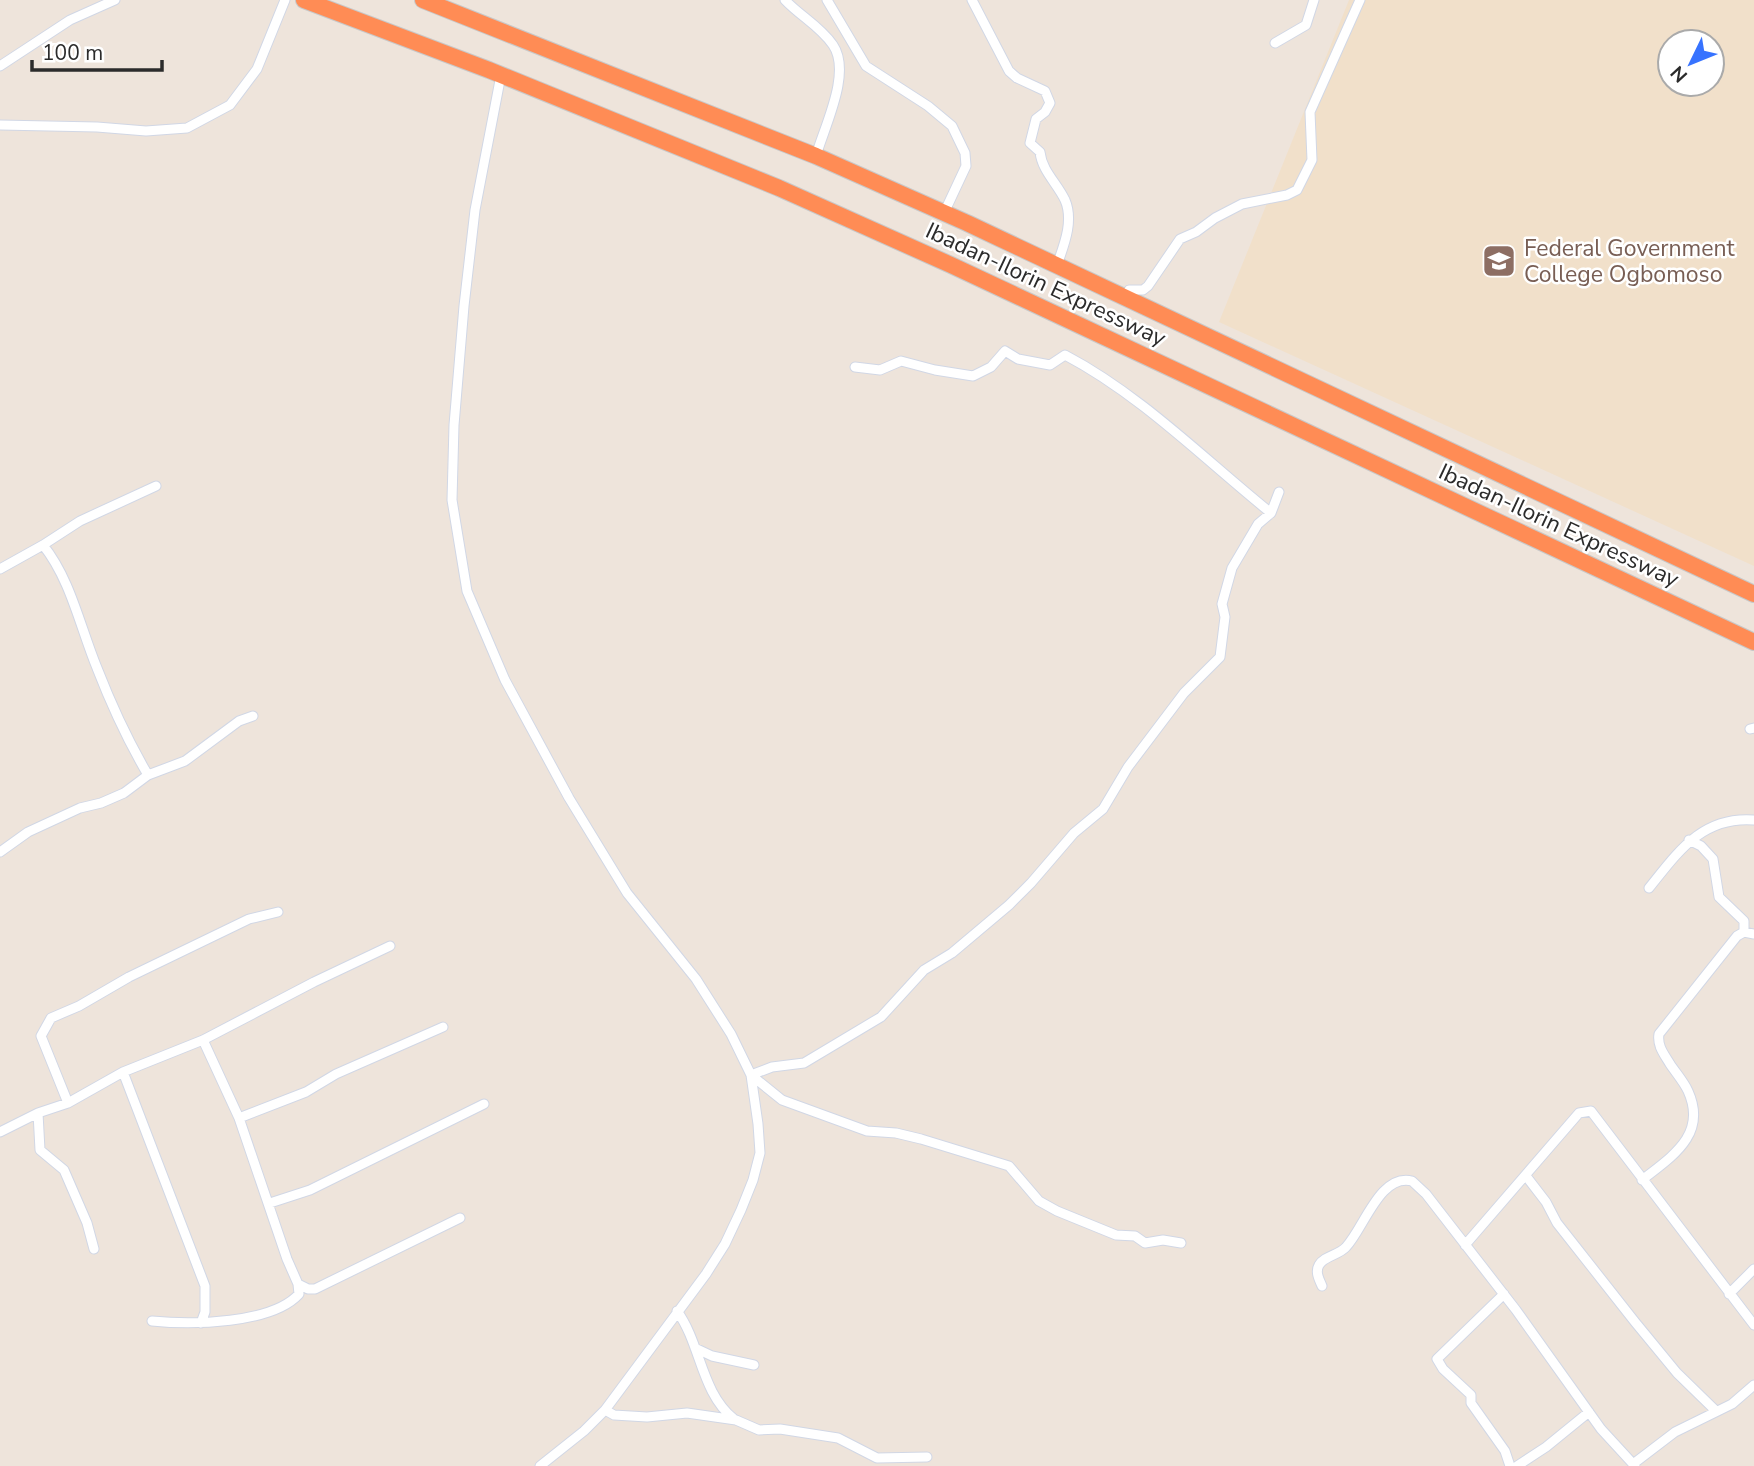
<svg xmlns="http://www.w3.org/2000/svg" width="1754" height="1466" font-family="'Nunito Sans',sans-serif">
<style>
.education{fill:#f1e0ca;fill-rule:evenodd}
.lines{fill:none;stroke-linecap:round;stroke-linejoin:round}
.street-casing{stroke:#d1d7e5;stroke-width:11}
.highway-casing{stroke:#c8c8c8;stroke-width:18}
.street{stroke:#fff;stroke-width:9}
.highway{stroke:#ff8c55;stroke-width:16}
.labels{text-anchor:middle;stroke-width:5;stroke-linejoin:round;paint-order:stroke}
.education-label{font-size:23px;fill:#785e54;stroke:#fff;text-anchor:start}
.street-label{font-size:23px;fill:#2b2b2b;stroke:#fff}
</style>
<rect width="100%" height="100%" fill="#eee4db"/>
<path class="education" d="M1349,0H1754V566L1219,322ZM1670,42H1712V84H1670Z"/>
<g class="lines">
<defs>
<path id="street" d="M785,0C800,16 820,26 833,45C852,73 824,127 816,156
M827,0L866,66L928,106L952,126L965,153L966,166L944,213
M972,0L1009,71L1017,78L1045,91L1050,103L1045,112L1036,119L1030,143L1040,152C1042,171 1057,183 1065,200C1074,221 1064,245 1057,265
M1275,43L1306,25L1314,0
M0,66L70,20L115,0
M501,75L475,210L464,306L454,425L452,500L467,591L505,680L569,798L627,893L696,979L731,1034L751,1075L758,1124L760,1153L753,1180L741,1210L725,1244L706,1274L605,1410L584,1431L540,1466
M0,125L97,127L146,131L187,128L230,105L257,69L285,0
M1125,297L1129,290H1143L1148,286L1180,239L1196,232L1215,218L1242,204L1287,195L1297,190L1312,160L1310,112L1360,0
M855,367L880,370L901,361L935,370L973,376L991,367L1005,351L1018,359L1050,365L1065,355C1141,395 1204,459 1271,513
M43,545C71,580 80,627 97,668C111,704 128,741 148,775
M0,569L43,545L80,521L156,486
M1750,729L1754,728
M1689,840L1701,846L1713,859L1719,897L1744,921V932
M0,852L28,832L80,808L101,803L124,793L148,775L185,761L239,721L253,716
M1649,888C1678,852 1702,816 1754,820
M203,1040L239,1118L287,1259L298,1284L308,1289H315L460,1218
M123,1072L205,1286V1312L201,1323
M751,1075L772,1067L804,1063L881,1017L924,970L952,953L1009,905L1031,883L1074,833L1103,809L1128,767L1184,693L1220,657L1225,617L1222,604L1232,568L1258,524L1271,513L1279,492
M751,1075L782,1100L867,1131L896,1133L921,1139L1009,1166L1039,1201L1057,1211L1116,1235L1135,1236L1145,1243L1163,1240L1181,1243
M68,1103L41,1036L51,1018L79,1006L129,977L249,919L278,912
M38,1113L40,1150L64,1170L87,1223L94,1249
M239,1118L306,1092L336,1074L443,1027
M0,1132L38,1113L68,1103L123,1072L203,1040L314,982L390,946
M1526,1176L1546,1202L1557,1223L1635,1322L1677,1373L1716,1411
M1642,1180C1671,1157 1708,1135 1688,1091C1684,1082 1676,1073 1670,1064C1664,1054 1657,1046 1659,1034L1737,936L1744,932L1754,934
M270,1203L310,1190L484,1104
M1465,1245L1579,1113L1591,1111L1754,1325
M1322,1286C1319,1279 1315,1272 1319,1265C1324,1256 1339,1255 1346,1247C1364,1228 1380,1173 1412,1181L1426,1194L1516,1310L1601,1429L1635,1466
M1504,1294L1437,1359L1443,1369L1471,1395V1403L1505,1451L1510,1466
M1729,1294L1754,1269
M677,1311C701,1344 701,1393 734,1419
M152,1321C191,1325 272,1324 299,1294L298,1284
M695,1348L712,1356L754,1365
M605,1410L614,1415L647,1417L687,1413L736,1420L759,1430L780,1429L838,1438L877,1458L927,1457
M1633,1464L1675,1432L1732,1404L1754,1385
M1517,1466L1546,1447L1589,1412"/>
<path id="highway" d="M304,0L489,70L779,188L951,265L1754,642
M423,0L816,156L967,223L1754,594"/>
</defs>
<use href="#street" class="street-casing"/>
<use href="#highway" class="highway-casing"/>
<use href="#street" class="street"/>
<use href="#highway" class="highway"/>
</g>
<defs>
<symbol id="university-square" viewBox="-11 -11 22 22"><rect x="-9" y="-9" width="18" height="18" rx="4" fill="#8d6e63" stroke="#fff"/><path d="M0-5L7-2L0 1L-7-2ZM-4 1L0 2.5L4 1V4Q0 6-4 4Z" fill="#fff"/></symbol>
</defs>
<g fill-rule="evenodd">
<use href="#university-square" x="1480" y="242" width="38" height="38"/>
</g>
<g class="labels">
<g class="education-label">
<text x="1524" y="256">Federal Government<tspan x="1524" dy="26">College Ogbomoso</tspan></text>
</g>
<g class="street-label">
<text transform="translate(1046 284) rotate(25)" y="8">Ibadan-Ilorin Expressway</text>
<text transform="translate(1559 525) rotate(25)" y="8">Ibadan-Ilorin Expressway</text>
</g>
</g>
<g transform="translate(1691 63) rotate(227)"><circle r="33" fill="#ffffff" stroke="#aaaaaa" stroke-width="2"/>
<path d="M0-5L12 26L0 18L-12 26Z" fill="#3773ff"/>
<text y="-10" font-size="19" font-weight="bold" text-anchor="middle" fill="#2b2b2b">N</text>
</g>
<path d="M32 60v10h130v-10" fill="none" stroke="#2b2b2b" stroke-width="3.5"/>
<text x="42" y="60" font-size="21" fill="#2b2b2b" stroke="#ffffff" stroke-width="5" paint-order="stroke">100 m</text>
</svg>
